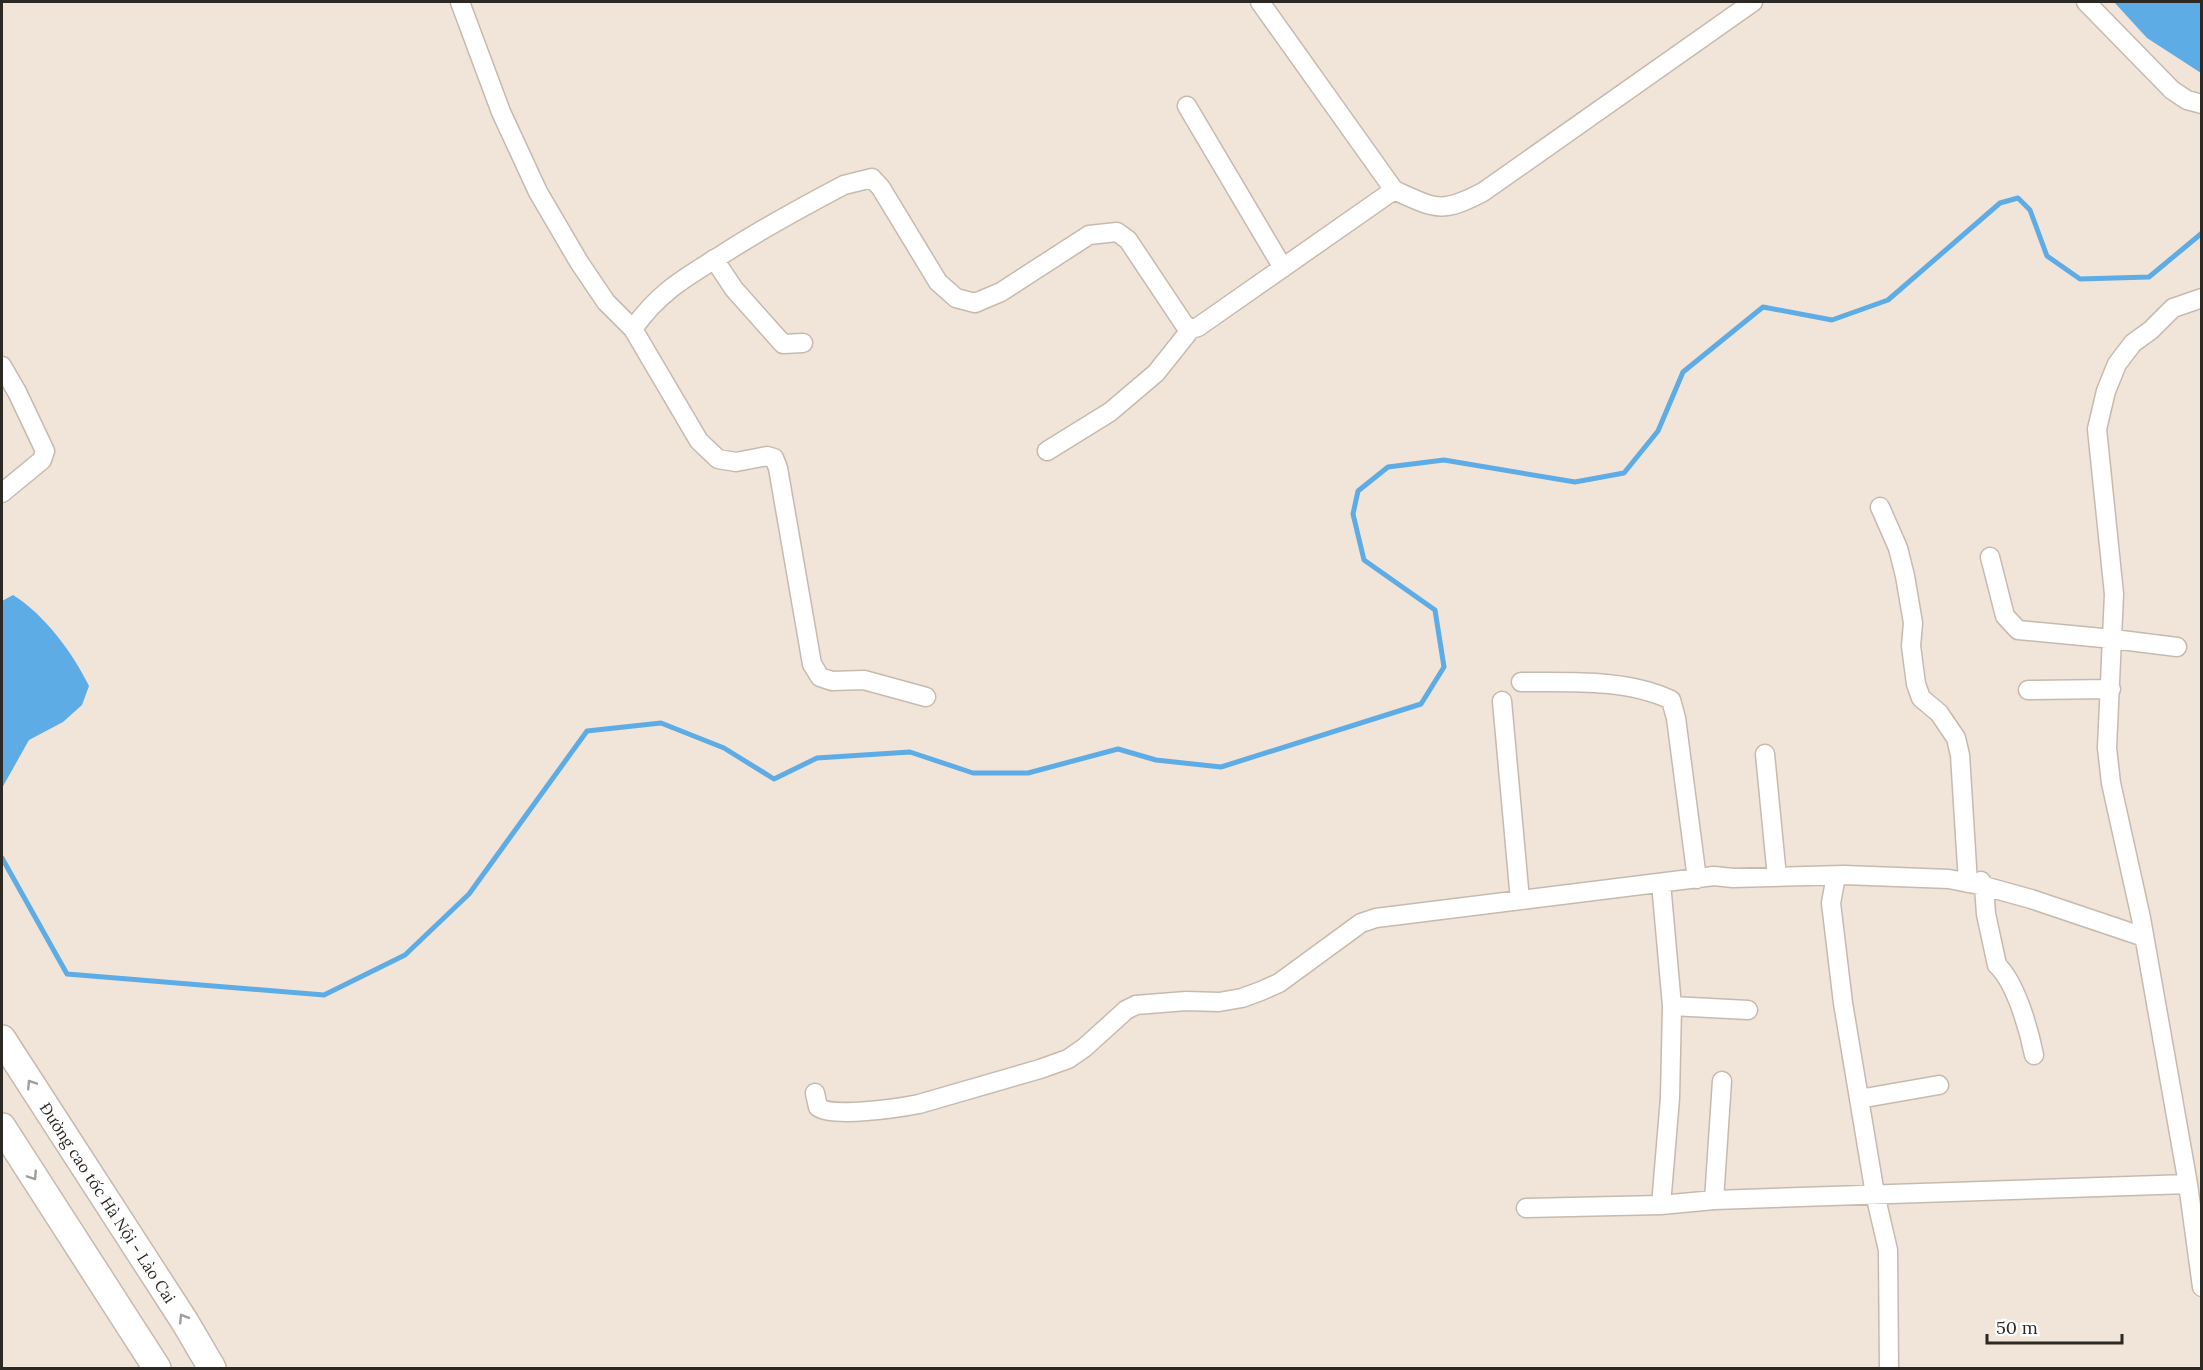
<svg xmlns="http://www.w3.org/2000/svg" width="2203" height="1370" font-family="Lora,serif">
<style>
.water{fill:#5eace5}
.lines{fill:none;stroke-linecap:round;stroke-linejoin:round}
.stream{stroke:#5eace5;stroke-width:5}
.minor-casing{stroke:#c6baaf;stroke-width:21}
.highway-casing{stroke:#c6baaf;stroke-width:30}
.minor{stroke:#fff;stroke-width:18}
.highway{stroke:#fff;stroke-width:27}
.oneway{stroke:#a09e9c}
.labels{text-anchor:middle;stroke-width:4.5;stroke-linejoin:round;paint-order:stroke}
.street-label{font-size:16px;fill:#2c2823;stroke:#fff}
</style>
<rect width="100%" height="100%" fill="#f1e5d9"/>
<path class="water" d="M2114,2H2201V73L2147,38Z
M13,595C44,614 73,653 89,686L82,705L63,722L29,740L2,788V601Z"/>
<g class="lines">
<path class="stream" d="M2,858L67,974L324,995L405,955L469,894L587,731L661,723L724,748L774,779L817,758L910,752L973,773H1028L1118,749L1156,760L1221,767L1421,704L1444,667L1435,610L1364,560L1353,514L1358,491L1388,467L1444,460L1575,482L1624,473L1658,431L1683,372L1763,307L1832,320L1888,300L2000,203L2018,198L2030,210L2047,256L2080,279L2149,277L2202,233"/>
<defs>
<path id="minor" d="M460,2L501,112L538,192L579,262L606,302L633,329L699,441L718,459L736,462L767,456L774,458L778,468L812,664L820,677L832,681L864,680L926,697
M1260,2L1394,190C1436,209 1441,214 1483,192L1753,2
M2086,2L2172,90L2187,100L2202,104
M1187,106L1283,268
M714,259L734,289L783,344L803,343
M2202,298L2173,308L2151,330L2133,343L2117,364L2106,391L2097,429L2114,594L2107,748L2111,783L2141,918L2188,1184L2202,1287
M633,329C657,294 684,278 720,256C760,230 802,207 844,185L872,178L881,188L938,282L956,298L975,303L1001,292L1089,235L1117,232L1128,240L1184,324L1191,329L1198,327L1394,190
M2,366L17,392L45,451L42,460L2,493
M1047,451L1110,412L1156,373L1191,329
M1880,507L1898,548L1905,576L1913,623L1911,646L1916,684L1921,698L1939,713L1956,738L1960,755L1968,883
M1990,557L2005,616L2018,630L2113,639L2177,647
M1521,682C1569,682 1628,679 1671,700L1676,718L1697,879
M2028,690L2111,689
M1502,701L1520,900
M1765,754L1777,877
M1836,876L1831,903L1843,1003L1875,1194L1888,1250L1889,1368
M1981,881L1984,886L1986,914L1997,965C2016,983 2029,1030 2034,1055
M1661,883L1672,1006L1670,1098L1661,1205
M1672,1006L1748,1010
M815,1093L818,1107C832,1118 899,1108 919,1104L1040,1069L1068,1059L1084,1048L1126,1010L1136,1005L1186,1001L1219,1002L1242,998L1261,991L1279,983L1361,923L1376,918L1714,876L1733,878L1844,875L1949,879L1984,886L2031,899L2144,937
M1859,1099L1939,1085
M1714,1200L1722,1081
M1526,1208L1661,1205L1714,1200L2188,1184"/>
<g id="highway">
<path id="s1" d="M2,1039L185,1322L212,1368"/>
<path d="M2,1127L157,1368"/>
</g>
</defs>
<use href="#minor" class="minor-casing"/>
<use href="#highway" class="highway-casing"/>
<use href="#minor" class="minor"/>
<use href="#highway" class="highway"/>
</g>
<defs><path id="oneway-chevron" d="M-2-3.5L2.5 0L-2 3.5" fill="none" stroke-width="1.6" stroke-linecap="round" stroke-linejoin="round" transform="scale(1.5)"/></defs>
<g class="oneway">
<use href="#oneway-chevron" transform="translate(31 1084) rotate(-123)"/>
<use href="#oneway-chevron" transform="translate(33 1176) rotate(57)"/>
<use href="#oneway-chevron" transform="translate(183 1318) rotate(-122)"/>
</g>
<g class="labels">
<g class="street-label">
<text dy="6" stroke="none"><textPath href="#s1" startOffset="195">Đường cao tốc Hà Nội - Lào Cai</textPath></text>
</g>
</g>
<rect width="2203" height="1370" fill="none" stroke="#2c2823" stroke-width="6"/>
<path d="M1987 1334v9h135v-9" fill="none" stroke="#2c2823" stroke-width="3"/>
<text x="1996" y="1334" font-size="18" fill="#2c2823" stroke="#ffffff" stroke-width="4.5" paint-order="stroke">50 m</text>
</svg>
